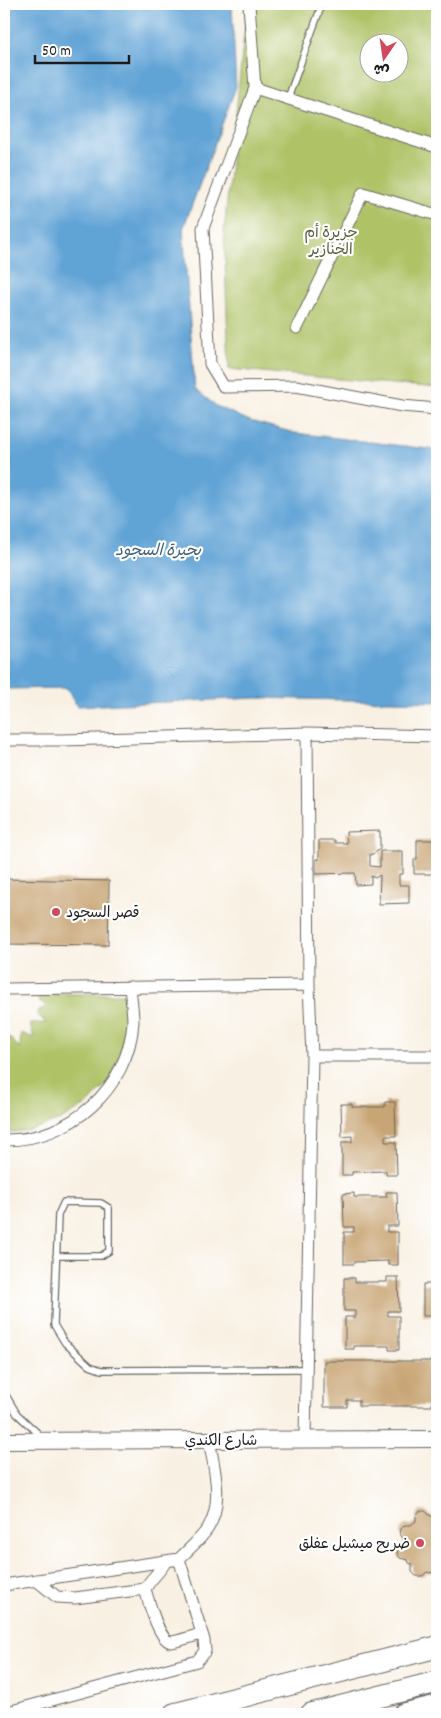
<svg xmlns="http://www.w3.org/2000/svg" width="441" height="1718" font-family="Dekko,'Playpen Sans Arabic',sans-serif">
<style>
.green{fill:#afc266;stroke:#666f41;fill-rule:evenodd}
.water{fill:#61a3d5;stroke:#3e6078}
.building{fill:#c8a575}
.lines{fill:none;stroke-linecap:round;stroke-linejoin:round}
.lane-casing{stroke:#696661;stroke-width:8}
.street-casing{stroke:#696661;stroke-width:13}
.secondary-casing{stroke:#696661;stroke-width:18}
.highway-casing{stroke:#696661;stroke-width:23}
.lane{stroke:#fff;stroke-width:5.5}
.street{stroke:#fff;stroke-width:11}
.secondary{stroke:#fff;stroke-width:16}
.highway{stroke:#fff;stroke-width:21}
.poi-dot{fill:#d1495b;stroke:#fff;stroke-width:2}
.labels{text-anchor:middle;stroke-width:4.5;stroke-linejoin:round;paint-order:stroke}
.park-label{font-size:15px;fill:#575e3a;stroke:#fff}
.poi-label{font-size:15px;fill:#1c1c1c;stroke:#fff;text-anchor:start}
.street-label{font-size:15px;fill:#1c1c1c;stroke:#fff}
.water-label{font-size:16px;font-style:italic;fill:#3e6078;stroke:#fff}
</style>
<rect width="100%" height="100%" fill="#fff"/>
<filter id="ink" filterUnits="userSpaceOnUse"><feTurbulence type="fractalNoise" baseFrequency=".02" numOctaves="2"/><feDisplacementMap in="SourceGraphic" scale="10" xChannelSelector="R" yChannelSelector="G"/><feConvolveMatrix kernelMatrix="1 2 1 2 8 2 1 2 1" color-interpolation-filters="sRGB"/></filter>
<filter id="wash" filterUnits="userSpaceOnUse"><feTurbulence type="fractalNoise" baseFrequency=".0096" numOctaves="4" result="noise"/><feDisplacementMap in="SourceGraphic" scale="20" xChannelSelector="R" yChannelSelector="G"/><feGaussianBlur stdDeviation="1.12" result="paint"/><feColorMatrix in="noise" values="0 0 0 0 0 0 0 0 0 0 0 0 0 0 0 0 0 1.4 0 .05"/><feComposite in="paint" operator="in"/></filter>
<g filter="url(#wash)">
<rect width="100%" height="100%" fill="#f8f0e2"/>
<path class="green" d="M247,4H437V388L229,369L224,232ZM368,42H398V72H368Z
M40,994H124L127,1011L122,1047L111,1079L89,1103L61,1120L31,1130L4,1133V1053L9,1037L20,1049L21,1033L34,1038L30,1024L46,1023L36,1013L47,1006L38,1000Z"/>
<path class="water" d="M4,4H232L236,87L183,229L195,389L216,406L250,421L295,433L437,450V702L257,698L77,706L67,688L4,689Z"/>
<g id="blocks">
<path class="building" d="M380,831V849L373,854H370V866L380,867V851H403V874H399V885H409V903L379,904L380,875L375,878L371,876V884L356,885L355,873L316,874V859L319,860V840H335V843H347L346,832Z
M417,840H433V843H437V874H414V860L417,859Z
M4,879L109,881L108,945L4,944Z
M385,1102H395L396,1136H385V1142H396L397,1175H386V1171L352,1172V1175H342V1142H352V1136L342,1137L341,1104H352V1107H385Z
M386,1192H397L398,1226H387V1232H398V1265H388V1261L354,1262V1264H344V1232H354V1227H344L343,1194L354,1193V1197H387Z
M387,1277H398L399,1311H388V1316H399V1350H389V1346H354V1349H345V1317H355V1311H344V1278H355V1282H387Z
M423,1284H437V1316H423Z
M324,1361H437V1399H432V1406H359V1400H347V1407H324Z
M420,1511H425L431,1516L437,1517V1577L433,1572L429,1573L427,1572L422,1576H416L412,1572V1564L409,1563L408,1560L400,1558L397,1554L398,1548L404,1544L403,1542L404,1540L400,1534L401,1529L405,1525H411L416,1521V1515Z"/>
</g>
</g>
<g filter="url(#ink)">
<use href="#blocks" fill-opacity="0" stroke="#696661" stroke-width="1"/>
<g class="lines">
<defs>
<path id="lane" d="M288,98L322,4
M56,1256H101L109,1251V1208L101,1203L64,1202L58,1215L54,1325L65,1343L90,1366L101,1370L306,1369
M4,1348V1392L17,1414L43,1438"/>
<path id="street" d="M249,4L255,88L203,228L210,364L224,387L296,386L402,406L437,409
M255,88L437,147
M297,328L363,193L437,215
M4,740H63L307,733L437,736
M4,989L309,985
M312,1056H437
M4,1140C70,1141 129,1088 133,1022C133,1011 131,998 130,987
M305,1439L312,1056L309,985L307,733
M179,1559C189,1549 201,1539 208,1528C224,1502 214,1467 209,1440
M166,1561C160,1572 151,1578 145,1589C148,1599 159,1641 171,1642C176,1642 196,1635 202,1634
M36,1580L57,1597L75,1598L145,1589
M4,1585L179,1559L204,1640L205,1651L197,1661L4,1713"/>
<path id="secondary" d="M4,1441L437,1439"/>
<path id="highway" d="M174,1714L437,1647
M311,1714L437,1682
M404,1714L437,1706"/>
</defs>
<use href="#lane" class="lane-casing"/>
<use href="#street" class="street-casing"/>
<use href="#secondary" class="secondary-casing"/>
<use href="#highway" class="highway-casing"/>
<use href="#lane" class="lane"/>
<use href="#street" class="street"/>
<use href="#secondary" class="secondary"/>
<use href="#highway" class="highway"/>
</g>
</g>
<g class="poi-dot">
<circle cx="56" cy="912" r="5"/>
<circle cx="420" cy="1543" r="5"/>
</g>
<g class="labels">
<g class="park-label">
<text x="331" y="237">جزيرة أم<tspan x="331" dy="17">الخنازير</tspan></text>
</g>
<g class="poi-label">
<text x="66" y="917">قصر السجود</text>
<text x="410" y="1548" text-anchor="end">ضريح ميشيل عفلق</text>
</g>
<g class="street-label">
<text x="221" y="1445">شارع الكندي</text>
</g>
<g class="water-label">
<text x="158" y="555">بحيرة السجود</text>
</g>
</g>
<rect width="441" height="1718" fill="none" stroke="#fff" stroke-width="20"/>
<g transform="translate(384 58) rotate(193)"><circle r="24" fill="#ffffff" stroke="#a4a4a4"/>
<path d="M0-4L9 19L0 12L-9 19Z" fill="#d1495b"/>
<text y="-8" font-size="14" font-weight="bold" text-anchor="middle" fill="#1c1c1c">ش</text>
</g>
<path d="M35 55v8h94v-8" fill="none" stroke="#1c1c1c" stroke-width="2.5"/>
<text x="42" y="55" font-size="15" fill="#1c1c1c" stroke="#ffffff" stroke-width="4" paint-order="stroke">50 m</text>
</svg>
